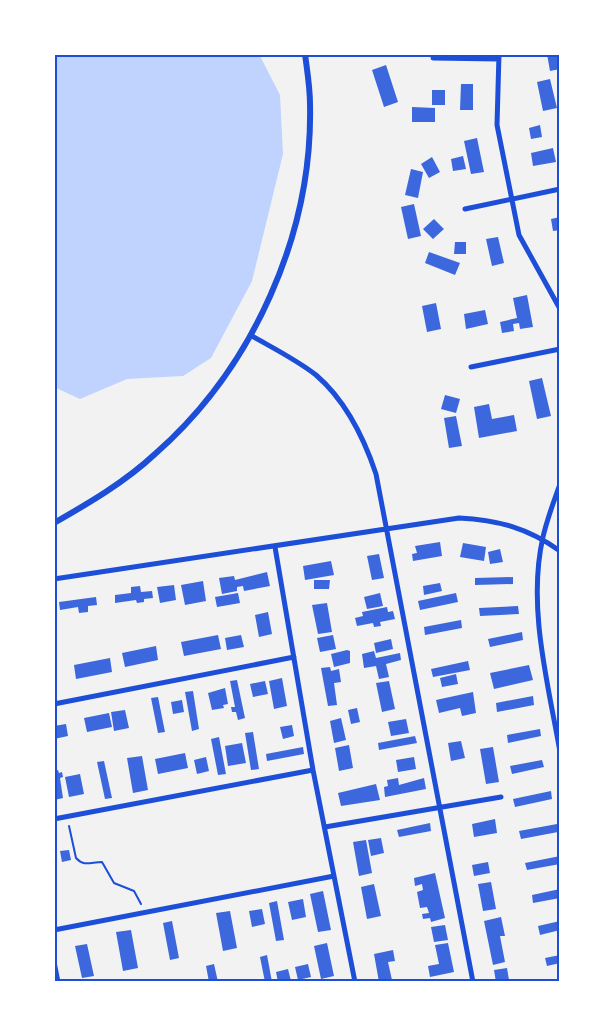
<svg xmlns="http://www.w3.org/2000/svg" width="614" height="1036" font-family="Ubuntu,sans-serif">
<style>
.water{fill:#bfd3fe}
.building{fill:#3d67dc}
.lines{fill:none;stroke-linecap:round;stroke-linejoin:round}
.path{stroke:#1d4ed8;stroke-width:2}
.minor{stroke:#1d4ed8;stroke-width:5}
.tertiary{stroke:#1d4ed8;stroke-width:6}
.neatline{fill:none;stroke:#1d4ed8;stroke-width:2}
</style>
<rect width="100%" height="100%" fill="#f2f2f2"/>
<path class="water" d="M54,54H259L280,95L283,154L252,281L211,358L183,376L127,379L80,399L54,387Z"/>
<path class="building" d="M547,54H560V69L550,71Z
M386,65L398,102L384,107L372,70Z
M550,79L557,108L543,111L537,82Z
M461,84H473V110H460Z
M432,90H445V105H432Z
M412,107L435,108V122H412Z
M540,125L542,137L531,139L529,128Z
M477,138L484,172L471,174L464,141Z
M553,148L556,162L533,166L531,153Z
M463,156L466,169L453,171L451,159Z
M432,157L440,172L429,178L421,164Z
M411,169L423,172L418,198L405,195Z
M414,204L421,236L408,239L401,207Z
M560,217V230L553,231L551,219Z
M434,219L444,229L433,239L423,229Z
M498,237L504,263L492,266L486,239Z
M455,242H466V254H454Z
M429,252L460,263L455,275L425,263Z
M527,295L533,327L520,329L519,323L513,324L514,331L502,333L500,322L517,318L513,298Z
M436,303L441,329L427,332L422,306Z
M485,310L488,324L466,329L464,314Z
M542,378L551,416L537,419L529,381Z
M445,395L460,399L456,413L441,409Z
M489,404L492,419L514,415L517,431L479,438L474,407Z
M456,416L462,446L449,448L444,418Z
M440,542L442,556L413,561L412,554L417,553L415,546Z
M463,543L486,547L484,561L460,557Z
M500,549L503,562L490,564L488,552Z
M379,554L384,578L372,580L367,556Z
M331,561L334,575L305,580L303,566Z
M267,572L270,586L244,591L243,586L237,587V591L222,594L219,578L234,576L235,580Z
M513,577V584L475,585V578Z
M314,580H330L329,589H314Z
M203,581L206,601L185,605L181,585Z
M440,583L442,591L424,595L423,586Z
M174,585L176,600L160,603L157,587Z
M140,586L141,592L152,591L153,598L144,599V602L137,603L136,600L115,603V595L131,593V587Z
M238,593L240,603L217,607L215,597Z
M380,593L383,606L367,609L364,597Z
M456,593L458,602L420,610L418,601Z
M96,597L97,605L88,606V612L79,613L78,607L60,610L59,602Z
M327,603L332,632L318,634L312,605Z
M518,606L519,614L480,616L479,608Z
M387,607L388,612L393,611L395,619L380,622L381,626L374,627L373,623L357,626L355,618L363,616L362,612Z
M268,612L272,634L259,637L255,615Z
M461,620L462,628L425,635L424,627Z
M522,632L523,640L490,647L488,639Z
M218,635L221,649L184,656L181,642Z
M241,635L244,647L227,650L225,638Z
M333,635L336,649L320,652L317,638Z
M391,639L393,649L376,653L374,643Z
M156,646L158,660L125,667L122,653Z
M347,650L350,651V663L334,667L331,654Z
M374,651L376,658L400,653L401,660L386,664L389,677L379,679L376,666L364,668L362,654Z
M110,658L112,672L76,679L74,665Z
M468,661L470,670L433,677L431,669Z
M529,665L533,680L494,689L490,673Z
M330,667L331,671L339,669L341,682L334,683L337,705L328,706L321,668Z
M456,674L458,684L442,687L440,678Z
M282,678L287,706L274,709L269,681Z
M237,680L245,718L238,720L236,712H232L231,707H235L230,681Z
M265,681L268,694L253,697L250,684Z
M389,681L395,709L382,712L376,683Z
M225,688L228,704L223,705L224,708L212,710L208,693Z
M193,691L199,729L192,731L185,692Z
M473,692L476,713L462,716L460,708L439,713L436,700Z
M533,696L534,705L497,712L496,703Z
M158,697L165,732L158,733L151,698Z
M182,700L184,712L173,714L171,702Z
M357,708L360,722L351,724L348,710Z
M125,710L129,728L114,731L111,712Z
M109,713L112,727L87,732L84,718Z
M341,718L346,740L334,743L330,721Z
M406,719L409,733L391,736L388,722Z
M66,724L68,736L54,739V726Z
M292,725L294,736L283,739L280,727Z
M540,729L541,736L508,743L507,735Z
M253,732L259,769L251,770L245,733Z
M415,736L417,743L379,750L378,743Z
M219,737L226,774L218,775L211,739Z
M461,741L465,758L451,761L448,743Z
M242,743L246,763L228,766L225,746Z
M349,745L353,768L339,771L335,748Z
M303,747L304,754L267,761L266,754Z
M493,747L499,782L486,784L480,749Z
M185,753L188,768L158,774L155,759Z
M142,756L148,790L133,793L127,758Z
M206,757L209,771L197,774L194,760Z
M414,757L416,769L398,772L396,760Z
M542,760L544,767L512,774L510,766Z
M104,761L112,798L105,799L97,762Z
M58,770L59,773L62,772L63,777L60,778L63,798L54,800V771Z
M80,774L84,794L69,797L65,777Z
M398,778L399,785L424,778L426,789L385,797L384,787L388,786L387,780Z
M376,784L380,800L341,806L338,793Z
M551,791L552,799L515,807L513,799Z
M495,819L497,833L474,837L472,824Z
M430,823L431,831L399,837L397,830Z
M557,824L558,832L521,839L519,831Z
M381,838L384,853L371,856L368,840Z
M366,840L372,873L359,876L353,842Z
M69,850L71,860L62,862L60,851Z
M560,856V864L527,870L525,863Z
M488,862L490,873L474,876L472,865Z
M435,873L445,918L431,922L430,918L423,919L422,914L429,913L427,907L420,908L417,892L423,890L422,884L415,886L414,878Z
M491,882L496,909L483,911L478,884Z
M374,884L381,916L367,919L361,887Z
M560,889V898L533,903L532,895Z
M323,891L331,930L318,932L310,894Z
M303,899L306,917L292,920L288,902Z
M277,901L284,940L276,941L269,903Z
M262,909L265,924L252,927L249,911Z
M230,911L237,948L223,951L216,913Z
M501,917L505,936H500L505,962L493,965L484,921Z
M172,921L179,958L170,960L163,923Z
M560,921V930L540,935L538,926Z
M445,925L448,940L434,942L431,927Z
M131,930L138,968L123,971L116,932Z
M327,943L334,976L321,979L314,946Z
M448,943L454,972L430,977L428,966L439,964L435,945Z
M87,944L94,976L82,978L75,946Z
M393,950L395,961L388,962L392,980L379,982L374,954Z
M267,955L272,982H265L260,957Z
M560,955V963L547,966L545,958Z
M214,964L218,982H209L206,966Z
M308,964L311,977L298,980L295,967Z
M507,968L509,980L496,982L494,970Z
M288,969L291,981L278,982L276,972Z"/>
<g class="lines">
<path class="path" d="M69,826L76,858C84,867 91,862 102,862L114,883L134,891L141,904"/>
<path class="minor" d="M499,54L497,125L519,235L560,309
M433,58L499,59
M465,209L560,189
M252,336C273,348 297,360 316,375C345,400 364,438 376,474L473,982
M471,367L560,349
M560,484C554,501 547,519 543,537C527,606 548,683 560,752
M275,547L313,770L355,982
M54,579L459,518C498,520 528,528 560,551
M54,704L294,657
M54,819L313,770
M325,827L501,797
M54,930L334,876
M54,962L58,982"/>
<path class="tertiary" d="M54,523C89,503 125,482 155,454C253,368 313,234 310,104C310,87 307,70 305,54"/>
</g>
<rect width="614" height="1036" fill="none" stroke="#ffffff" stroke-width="111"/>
<rect x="56" y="56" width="502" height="924" class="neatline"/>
</svg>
